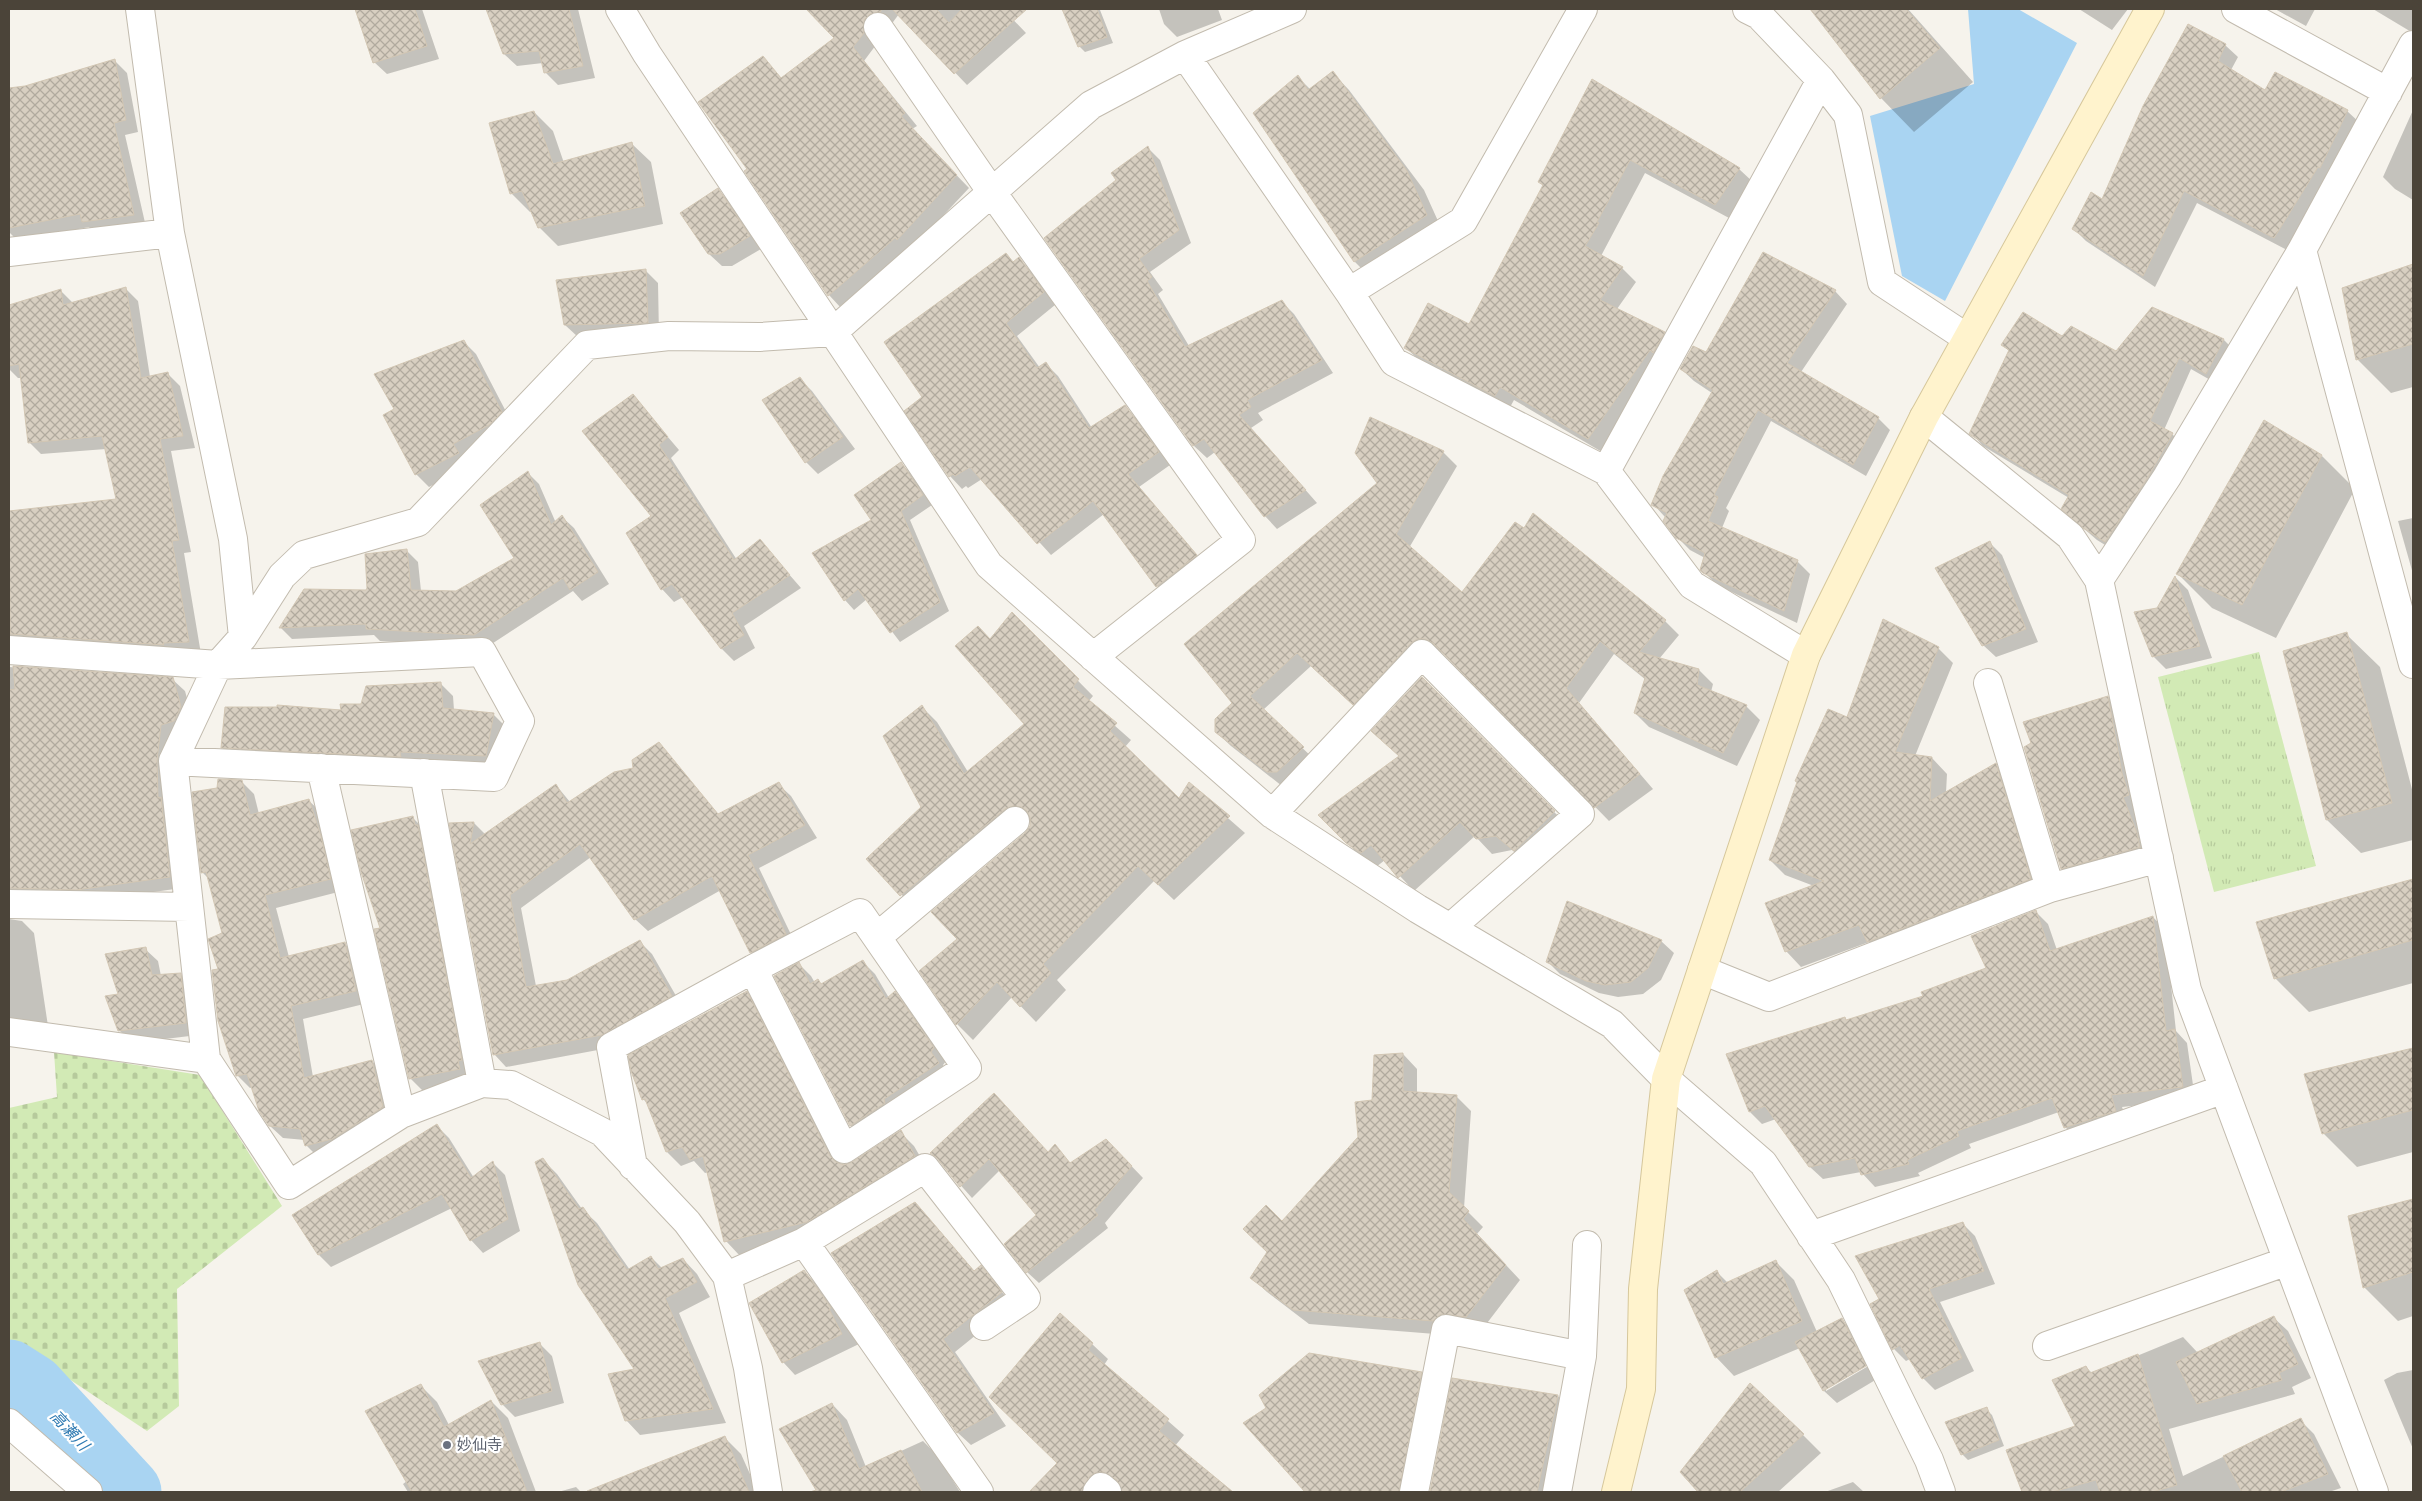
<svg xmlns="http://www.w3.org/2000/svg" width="2422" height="1501" font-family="Figtree,'Noto Sans JP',sans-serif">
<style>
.cemetery{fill:url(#cemetery-stones)}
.park{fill:url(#park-tufts)}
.water{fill:#a9d4f2}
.shadow{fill:#0003}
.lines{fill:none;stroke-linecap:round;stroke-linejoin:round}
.river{stroke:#a9d4f2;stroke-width:69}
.building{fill:url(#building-cross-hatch);stroke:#d3c7b4}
.street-casing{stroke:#c2bbae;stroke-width:30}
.secondary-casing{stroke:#d6c79b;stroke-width:30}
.street{stroke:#fff;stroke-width:28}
.secondary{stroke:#fff3cd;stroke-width:28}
.worship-dot{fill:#6b7280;stroke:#fff;stroke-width:2}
.labels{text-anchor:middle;stroke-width:4.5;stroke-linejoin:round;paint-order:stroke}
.worship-label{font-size:15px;fill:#5b616d;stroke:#fff;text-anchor:start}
.water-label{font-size:16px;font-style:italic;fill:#2e7ab2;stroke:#fff}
</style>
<defs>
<pattern id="cemetery-stones" width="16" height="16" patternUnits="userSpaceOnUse" patternTransform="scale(1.25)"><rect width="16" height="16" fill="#d2eab5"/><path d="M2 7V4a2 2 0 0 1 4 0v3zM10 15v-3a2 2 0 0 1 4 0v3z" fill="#b6ca9c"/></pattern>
<pattern id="park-tufts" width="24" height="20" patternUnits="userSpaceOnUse" patternTransform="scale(1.25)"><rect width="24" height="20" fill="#d2eab5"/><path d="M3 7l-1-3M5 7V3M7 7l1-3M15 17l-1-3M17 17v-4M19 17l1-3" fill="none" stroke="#b6ca9c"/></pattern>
<pattern id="building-cross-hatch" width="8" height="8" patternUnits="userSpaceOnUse" patternTransform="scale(1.25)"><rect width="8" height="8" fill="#d8cfc1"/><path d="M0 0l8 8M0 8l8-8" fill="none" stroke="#b1aa9e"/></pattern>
</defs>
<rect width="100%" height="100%" fill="#f6f3ec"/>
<path class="cemetery" d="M54,1052L200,1075L282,1206L177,1289L179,1406L147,1431L45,1363L30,1379L9,1365V1108L57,1097Z"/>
<path class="park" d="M2259,652L2316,866L2214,892L2158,677Z"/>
<path class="water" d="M1968,9H2018L2077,43L1945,301L1902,276L1870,116L1974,84Z"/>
<path class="shadow" d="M356,9H422L439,59L387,74L374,62Z
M488,9H578L595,78L558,85L545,72L543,63L517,66L504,54Z
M807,9H1003L1026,33L967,85L899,14L864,61L917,126L912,129L969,188L910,251L841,308L829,295L746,171L749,169L763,58L782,79L836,39Z
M1086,9L1100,10L1113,43L1085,52L1079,46L1067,18Z
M1159,9H1218L1222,20L1177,37L1164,24Z
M1812,9H1908L1973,82L1914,132L1881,98Z
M2079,9H2128L2112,30Z
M2275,9H2315L2306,26Z
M2373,9H2413V33Z
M2225,45L2238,57L2231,70L2266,91L2347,111L2360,123L2287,250L2197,203L2155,287L2086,241L2074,229L2102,200Z
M115,61L127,73L138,132L125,135L146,227L96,234L89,227L18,241L9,232V89L26,87Z
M1333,73L1349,90L1424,190L1443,232L1371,278L1355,262L1254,113L1298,77L1310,89Z
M1592,81L1739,169L1753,182L1729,218L1645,173L1601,256L1622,268L1636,282L1617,309L1664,333L1678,347L1602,452L1514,400L1509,409L1420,361L1406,348L1469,326L1544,186L1540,182Z
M2413,110V200L2395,189L2383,177Z
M534,112L553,131L564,163L632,144L651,162L663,224L558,246L539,227L532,211L530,212L511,193Z
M1148,148L1160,160L1191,243L1150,272L1163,290L1158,294L1189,346L1282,302L1294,314L1333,373L1258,413L1263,420L1251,428L1317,503L1277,529L1265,516L1215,452L1207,458L1194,446L1045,238L1118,180Z
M718,190L730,202L761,249L732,266H722L709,254Z
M1006,254L1014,263L1019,259L1031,271L1055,305L1017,336L1040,368L1046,364L1058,376L1092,428L1125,407L1137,419L1170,465L1139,487L1208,568L1170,598L1157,586L1104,514L1051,555L982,479L968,488L966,486L962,489L950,476L906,411L924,398Z
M2413,266V387L2391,393L2357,359L2343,289Z
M645,270L658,283L659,335L578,337L565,325Z
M126,289L138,301L150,377L168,374L180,386L195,448L171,451L191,552L184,553L201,654L9,653V511L117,500L106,449L41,454L29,442L22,378H18L9,369V307L61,291L74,304Z
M1835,291L1847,304L1801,372L1878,418L1890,430L1866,476L1771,421L1726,508L1729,511L1722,528L1797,561L1810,574L1797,623L1717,585L1704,572L1705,558L1690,550L1677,537L1665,517L1653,504L1712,393L1694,381L1681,369L1706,354Z
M2153,308L2224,340L2236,352L2219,385L2191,369L2164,430L2172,434L2185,447L2118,553L2097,540L2075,521L2069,498L1983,446L1971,433L2010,352L2003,345L2062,338L2116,353Z
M464,342L476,354L513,425L470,466L429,487L416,474L395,409Z
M799,378L812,391L855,449L818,474L806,462Z
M633,396L679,450L671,458L737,560L760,541L801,588L744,626L755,648L734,661L721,648L683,597L674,602L662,589L653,516Z
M1443,452L1457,466L1409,548L1462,594L1524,530L1533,514L1665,621L1679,635L1659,659L1699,670L1713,684L1711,692L1746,706L1760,720L1737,766L1649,727L1635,713L1646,680L1614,654L1579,703L1653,789L1609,821L1448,656L1441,652H1432L1367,718L1311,666L1263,710L1317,762L1282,786L1231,746L1216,732L1234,703Z
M2322,456L2355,489L2276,638L2212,608L2178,574Z
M901,463L910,473L932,505L910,520L949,611L900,642L867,599L854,610L845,600L813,553L873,521Z
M527,472L539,484L556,523L562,517L574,528L609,584L582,601L573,591L487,647L380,641L374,635L292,639L281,628L366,592L406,550L418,562L421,591L456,592L515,559Z
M2413,518V574L2398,521Z
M1990,543L2002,555L2038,642L1996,657L1983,645Z
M2176,578L2188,590L2212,658L2166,669L2153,656L2158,609Z
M1012,614L1093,696L1088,702L1131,740L1125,747L1179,800L1189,784L1245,833L1174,900L1154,881L1057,980L1066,990L1036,1022L1012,997L973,1040L957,1024L921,971L958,939L1031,827V821L1021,824L917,911L868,859L922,807V707L937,722L968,772L1026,724L990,640Z
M2346,634L2380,667L2413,793V840L2361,853L2327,820Z
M1938,648L1953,663L1915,756L1932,758L1947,774L1946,793L1996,765L2011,780L2046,894L1883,957L1869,942L1801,967L1786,951L1814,886L1785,875L1770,860L1848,719Z
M9,667L172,679L185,691L193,720L187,733L182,888L89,901L9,907V826L85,824L86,803L9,795Z
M1422,678L1569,827L1529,865L1512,850L1492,854L1475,836L1414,891L1385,860L1376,867L1362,858L1320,815L1400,757L1373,731Z
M440,683L453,696L454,710L493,714L505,726L498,768L234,760L222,747Z
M2108,697L2119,709L2140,807L2133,809L2149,846L2073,880L2062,868Z
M659,744L719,815L778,784L791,796L817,838L759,868L797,947L764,964L751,952L721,890L648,931L635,919L591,857L521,908L536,986L567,981L640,942L652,954L683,1008L614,1047L506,1067L494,1054L451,824L474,823L486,835L556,785L570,802L634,769Z
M241,781L254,794L259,814L308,800L321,812L342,891L276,908L289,957L345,944L357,956L368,1003L303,1019L313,1077L372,1061L385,1074L395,1119L319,1158L306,1145L305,1140L283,1138L270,1126L253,1087L250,1088L237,1075L220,971L224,934L209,879L202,872L218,789Z
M412,817L425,830L472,1081L423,1091L410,1078L381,929Z
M2411,881L2413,883V983L2309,1012L2275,978Z
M2036,912L2048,924L2057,950L2153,917L2165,930L2176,1031L2187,1043L2195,1099L2122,1107L2128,1123L2078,1139L2065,1127L2059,1112L1969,1144L1971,1148L1918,1173L1920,1176L1875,1187L1861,1172L1823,1179L1810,1167L1776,1119L1762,1124L1750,1112L1727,1055L1845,1018L1847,1021L1924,997L1988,969Z
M9,919L22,921L34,933L48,1026L9,1029Z
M1661,941L1674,953L1661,980L1643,994L1618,997L1599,993L1560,974L1547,961Z
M145,949L158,961L161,976L180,974L193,987L198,1035L132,1043L120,1031V995Z
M862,961L875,974L889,998L895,993L907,1005L946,1061L943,1065L950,1076L863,1138L851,1126L776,976L799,964L811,976L815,983L822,985Z
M746,993L761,1007L840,1165L853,1163L900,1132L914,1146L928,1170L822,1235L740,1256L726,1241L709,1172L705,1173L694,1161L681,1166L667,1152L649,1105L643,1099Z
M2413,1049V1152L2357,1167L2323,1133L2305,1074Z
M1403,1054L1417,1069V1094L1456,1096L1471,1111L1464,1208L1483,1227L1477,1234L1520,1280L1481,1331L1448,1335L1309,1324L1267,1292L1252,1278L1268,1252L1282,1223L1359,1137L1374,1102Z
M437,1126L449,1138L474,1178L493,1163L505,1175L520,1231L483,1253L471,1240L452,1208L331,1267L319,1255Z
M1055,1146L1071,1164L1118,1152L1143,1178L1105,1223L1108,1228L1039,1283L1027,1272L1038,1216L1000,1170L972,1198L932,1153L1048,1154Z
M542,1159L557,1174L582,1209L597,1223L630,1270L651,1257L662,1268L683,1259L697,1274L710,1297L679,1313L726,1423L640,1435L626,1420L636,1370Z
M2413,1200V1316L2398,1321L2364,1287L2349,1217Z
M927,1216L975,1272L981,1267L1013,1305L955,1352L1006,1426L971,1445L958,1433L833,1254Z
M1962,1223L1975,1236L1995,1284L1940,1302L1974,1371L1935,1390L1923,1378L1910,1359L1906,1361L1894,1349L1881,1300Z
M1776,1262L1794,1280L1817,1332L1842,1320L1854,1332L1869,1362L1826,1388V1391L1870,1365L1877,1379L1837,1403L1824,1391L1800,1348L1734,1376L1716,1357V1271L1728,1283Z
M804,1271L816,1284L859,1344L795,1375L783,1362Z
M2274,1318L2288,1331L2311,1378L2292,1387L2295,1394L2169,1429L2183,1476L2300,1420L2314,1434L2341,1488L2329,1492H2023L2007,1450L2077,1427L2086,1367L2093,1374L2183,1337L2198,1353Z
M539,1343L552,1356L564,1403L515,1417L502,1404Z
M1092,1344L1108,1359L1104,1365L1184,1435L1175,1446L1231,1492H1123L1120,1487H1112L1104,1492H1031L1058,1463L1006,1412Z
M2413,1370V1449L2384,1380L2397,1373Z
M1421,1373L1435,1388L1415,1492H1399L1421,1383H1418L1397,1492H1353L1368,1450L1338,1492H1307L1245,1423Z
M1453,1379L1558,1396L1570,1408L1551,1492H1431Z
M421,1386L437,1402L449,1425L491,1401L508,1418L536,1492H408L403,1484L407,1481Z
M832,1404L847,1420L866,1467L923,1441L938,1456L960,1492H813L818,1490Z
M1986,1409L1992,1415L2004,1446L1968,1460L1962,1454Z
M1803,1435L1821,1453L1778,1492H1700L1682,1472Z
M724,1437L741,1454L758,1492H587Z
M1853,1482L1864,1492H1825Z
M576,1487L581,1492H558Z"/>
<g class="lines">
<path class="river" d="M9,1374L31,1388L127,1492"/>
</g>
<path class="building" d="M355,9H415L427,46L373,63Z
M486,9H569L583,66L544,73L539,51L503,54Z
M806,9H882L880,12L870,14L864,20V33L853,47L905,113L901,116L957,175L897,240L895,238L828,296L744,171L747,169L698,102L763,56L781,78L834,38Z
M892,9H936L949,23L962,9H1027L954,74Z
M1062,9H1097L1107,37L1078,47Z
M1810,9H1906L1940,48L1880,99Z
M2188,24L2226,44L2218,61L2265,90L2275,72L2348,110L2320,168L2318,167L2274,238L2184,191L2143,276L2072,229L2091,192L2102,199L2143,106Z
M115,59L126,120L114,123L134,215L82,222L80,214L9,228V88L25,86Z
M1333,71L1407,171L1427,215L1354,262L1253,113L1298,75L1308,90Z
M1592,79L1740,168L1715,205L1630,160L1597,222L1599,223L1585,246L1623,267L1600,300L1665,332L1653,353L1650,350L1588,439L1500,387L1495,396L1404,348L1428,303L1469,324L1543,185L1538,182Z
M534,111L553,164L632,142L645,206L538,228L522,191L510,194L489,123Z
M1148,146L1179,230L1139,259L1152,277L1147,281L1185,347L1282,300L1322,360L1247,400L1251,407L1239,415L1306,490L1264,517L1204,439L1193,446L1044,238L1116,180L1111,173Z
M718,188L750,236L720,254H708L680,213Z
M1763,252L1836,290L1787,363L1879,417L1853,465L1758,410L1740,443L1714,495L1718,497L1708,521L1798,560L1784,611L1703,573L1700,570L1705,553L1676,538L1663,521L1667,513L1651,505L1663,476L1713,390L1680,369L1693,346L1706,352Z
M1006,253L1013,262L1019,257L1044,292L1006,323L1037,368L1046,362L1089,428L1125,405L1159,452L1128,474L1197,555L1156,587L1093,501L1037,544L970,467L955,476L953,474L949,477L904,411L922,397L884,342Z
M2413,264V344L2356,360L2342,288Z
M646,269L648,323L564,325L556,280Z
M126,287L141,378L168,372L183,436L160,439L179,540L172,541L189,642L163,643L164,645L10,634L9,511L116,499L102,436L28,443L19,364L9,366V305L61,289L63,305Z
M2152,307L2224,339L2206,374L2179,358L2150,421L2173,433L2148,477L2105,542L2083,528L2061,509L2069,495L1969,434L2009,350L2001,345L2023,312L2062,336L2071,326L2116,351Z
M464,340L502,412L489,425L453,444L459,453L415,475L383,415L394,409L374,374Z
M800,377L843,437L805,463L762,400Z
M633,394L668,437L659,445L734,560L760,539L790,575L732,613L744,635L721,649L672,584L661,590L626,533L651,516L582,431Z
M1370,417L1444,451L1396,534L1462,592L1515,522L1524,528L1533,513L1666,620L1639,652L1699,669L1697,685L1747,705L1723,753L1634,713L1645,678L1600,641L1566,688L1640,774L1594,808L1433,643L1425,639H1417L1411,643L1353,705L1297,653L1250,696L1304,747L1277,772H1267L1215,732V719L1232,703L1184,644L1377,483L1355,453Z
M2264,420L2322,455L2242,605L2176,574Z
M901,462L923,495L901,511L940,602L890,633L858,589L844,601L812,553L871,520L854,495Z
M528,471L551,525L562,515L598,572L570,590L563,578L474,635L366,629V624L279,628L304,589L366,590L367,588L365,554L407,549L411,590L456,591L514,558L480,505Z
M1990,541L2026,629L1982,646L1935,568Z
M2175,576L2200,646L2152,657L2134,612L2157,608Z
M1012,612L1079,679L1073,687L1117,723L1110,731L1179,798L1189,782L1230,816L1158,885L1138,866L1043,964L1051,973L1020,1007L997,982L956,1025L919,971L957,939L931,912L1025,833L1030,826V818L1027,811L1021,807L1013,806L1005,809L900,896L866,859L921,807L883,736L922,705L964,774L1024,724L955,646L978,626L990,639Z
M1883,619L1939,647L1895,752L1932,757L1930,801L1996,763L2031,879L1867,942L1859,925L1785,952L1765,903L1824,881L1769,860L1797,782L1795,781L1828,709L1847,717Z
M2347,632L2392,803L2326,820L2283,651Z
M13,666L173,677L181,707L174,721L161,725L157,761L158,798L161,797L170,877L76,890L9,888V690L15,689Z
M1422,677L1555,811L1514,851L1496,836L1476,839L1460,822L1398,878L1371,845L1361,853L1346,843L1318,815L1399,756L1371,731Z
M441,682L443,708L494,713L486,756L400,752L401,757L221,748L225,707H277V705L341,710L340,704H361L366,686Z
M2108,696L2122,773L2129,795L2123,797L2137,833L2140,847L2061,869L2024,747L2031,743L2023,722Z
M659,742L718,814L779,782L805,825L748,855L786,934L750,953L712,876L634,920L580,844L510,895L526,987L567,980L640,940L672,996L602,1035L493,1055L449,823L474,822L470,844L556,784L567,803L614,772L633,768L632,760Z
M218,779L242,780L250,815L309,799L321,836L331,879L265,895L280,958L345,942L356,991L291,1006L304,1078L372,1060L383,1107L332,1139L305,1146L300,1129L269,1126L259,1111L247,1074L236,1076L218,1021L212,970L218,969L208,939L222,933L206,872L201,873L192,792L217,788Z
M413,816L415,825H418L462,1060L458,1061L460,1069L409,1079L374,929L380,928L361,872L351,830Z
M2413,879V940L2274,979L2256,922Z
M1567,901L1662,940L1648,968L1631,982L1605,985L1586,981L1546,962Z
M2036,910L2050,951L2153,916L2166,1031L2175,1029L2183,1087L2111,1095L2116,1111L2064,1128L2052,1098L1957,1131L1959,1136L1907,1160L1909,1164L1861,1175L1855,1158L1809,1167L1765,1106L1749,1112L1726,1054L1845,1017L1846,1020L1923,996L1921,992L1986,968L1971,936Z
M146,947L152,975L181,973L186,1023L118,1031L105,996L118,994L105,954Z
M863,960L886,999L895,991L934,1048L931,1052L939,1063L884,1099L885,1103L850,1126L774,976L799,962L810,984L818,979L821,984Z
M747,991L830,1156L836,1162L844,1165L852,1162L901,1130L915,1156L807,1222L724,1242L703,1156L690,1160L682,1147L666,1152L645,1099L642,1100L631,1071L628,1055Z
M2413,1048V1110L2322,1134L2304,1074Z
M1403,1053V1091L1457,1095L1449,1192L1469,1211L1463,1219L1506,1265L1466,1317L1441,1314L1433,1321L1293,1310L1250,1278L1267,1252L1243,1229L1266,1205L1282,1221L1358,1137L1355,1102L1372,1100L1374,1055Z
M994,1093L1048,1152L1055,1144L1070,1163L1106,1139L1132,1166L1094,1210L1098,1215L1026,1273L1004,1244L1036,1215L989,1159L960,1187L937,1158L930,1153Z
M437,1124L471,1178L493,1161L508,1219L470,1241L442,1194L318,1255L292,1215Z
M543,1158L579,1209L583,1207L627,1270L651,1256L658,1269L683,1258L697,1282L665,1298L713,1409L625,1421L608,1374L634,1369L578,1285L535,1162Z
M2413,1199V1272L2363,1288L2348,1216Z
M915,1202L974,1271L981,1265L1002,1292L943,1339L994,1413L957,1433L831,1253Z
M1963,1222L1984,1271L1929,1289L1962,1358L1922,1379L1900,1345L1892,1350L1870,1304L1879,1299L1855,1256Z
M1776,1260L1802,1321L1715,1358L1684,1290L1717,1270L1723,1284Z
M804,1270L831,1308L829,1309L842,1334L782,1363L749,1303Z
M1060,1313L1093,1343L1088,1350L1169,1419L1159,1431L1233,1492H1122L1117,1480L1103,1472L1095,1473L1089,1477L1082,1492H1029L1057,1463L989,1397Z
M2274,1316L2298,1364L2279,1373L2282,1380L2197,1404L2176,1362Z
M1842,1318L1866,1366L1823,1391L1795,1342Z
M540,1342L552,1391L501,1405L478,1361Z
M1309,1353L1422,1372L1399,1492H1305L1243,1423L1266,1408L1259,1395Z
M2138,1354L2177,1485L2152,1492H2100L2096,1480L2052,1492H2022L2006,1450L2075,1426L2052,1380L2086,1366L2090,1373Z
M1452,1378L1558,1395L1537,1492H1430Z
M1750,1383L1804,1434L1740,1492H1698L1680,1472Z
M421,1384L444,1427L491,1400L527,1492H412L365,1411Z
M832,1403L859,1469L901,1450L922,1492H810L816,1490L779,1429Z
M1987,1407L1999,1440L1961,1455L1945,1422Z
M2301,1418L2328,1474L2281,1492H2242L2223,1456Z
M725,1436L749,1492H588L587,1491Z"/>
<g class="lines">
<defs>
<path id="street" d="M140,9L170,233L233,539L243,637
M620,9L647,54L833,332L1091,105L1185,55L1292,9
M1747,9L1759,15L1821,80L1848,115L1882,282L1967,338
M2236,9L2388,92
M878,27L991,191L1241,540L1093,657
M1185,55L1349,292L1394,362L1606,471L1692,585L1806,655
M2302,250L2413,664
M9,252L170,233
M1349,292L1463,221L1583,9
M1924,417L2070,536L2099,580L2187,990L2374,1492
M1606,471L1821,80
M2099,580L2167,477L2302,250L2413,45
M9,650L218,665L482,652L520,721L494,777L173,761
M1988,683L2050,888
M321,768L401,1114
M424,773L482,1083
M1272,814L1422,654L1580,814L1450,928
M9,904L189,907
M877,937L1015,821
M1702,970L1769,997L2050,888L2159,858
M9,1032L206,1059
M633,1166L611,1047L753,969L844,1149L967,1068L860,913L753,969
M1811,1236L2224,1089
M804,1242L925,1168L1026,1298L984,1326
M727,1276L748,1368L768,1492
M2047,1346L2288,1261
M9,1423L88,1492
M979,1492L804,1242L727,1276L687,1222L602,1132L511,1085L482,1083L401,1114L289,1185L206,1059L173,761L218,665L243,637L282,576L304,555L418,522L587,345L669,336L759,337L833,332L989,565L1272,814L1418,909L1612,1024L1666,1079L1763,1163L1841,1280L1929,1460L1941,1492
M1097,1492L1101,1487L1107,1492
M1414,1492L1446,1329L1582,1356
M1557,1492L1582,1356L1587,1245"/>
<path id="secondary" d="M1616,1492L1641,1389L1643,1289L1666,1079L1806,655L1924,417L2150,9"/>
</defs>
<use href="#street" class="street-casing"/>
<use href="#secondary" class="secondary-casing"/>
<use href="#street" class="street"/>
<use href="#secondary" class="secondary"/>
</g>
<circle class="worship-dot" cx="447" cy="1445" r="5"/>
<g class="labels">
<g class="worship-label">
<text x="457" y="1450">妙仙寺</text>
</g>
<g class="water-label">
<text transform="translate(70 1430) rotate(47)" y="6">高瀬川</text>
</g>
</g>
<rect width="2422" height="1501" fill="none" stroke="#4b4439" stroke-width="20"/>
</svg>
